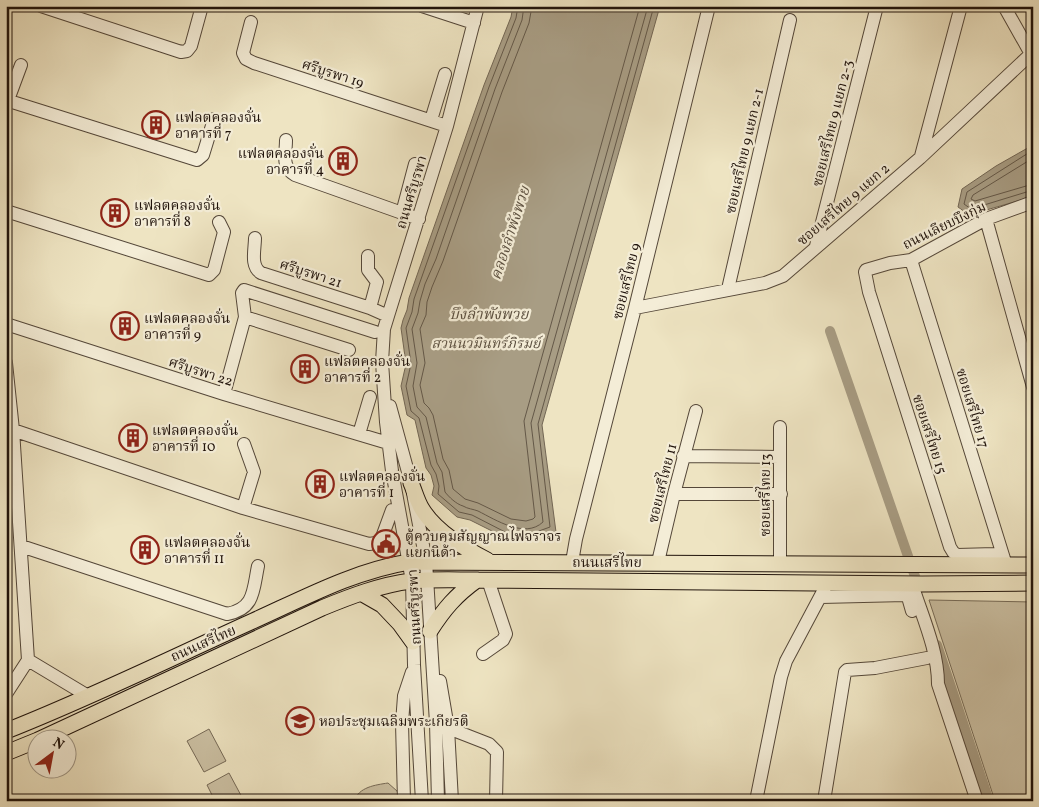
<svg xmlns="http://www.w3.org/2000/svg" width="1039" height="807" font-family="Vollkorn,'Noto Serif Thai',serif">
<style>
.green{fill:#cbc0a3;stroke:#766a57}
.water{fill:#a89d84;stroke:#726654}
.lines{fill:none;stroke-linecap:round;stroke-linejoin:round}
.shore{stroke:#645848;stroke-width:1}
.canal{stroke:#a89d84;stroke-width:10}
.minor-casing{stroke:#544739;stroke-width:14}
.major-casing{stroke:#20130b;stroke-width:17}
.minor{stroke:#f4edd7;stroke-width:12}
.major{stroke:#eee4c2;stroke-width:15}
.labels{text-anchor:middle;stroke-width:4.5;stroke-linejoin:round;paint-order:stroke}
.street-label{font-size:14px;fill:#20130b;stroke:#f4edd7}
.poi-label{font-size:14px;fill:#20130b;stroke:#f4edd7;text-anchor:start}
.park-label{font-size:14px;font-style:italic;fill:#5c5040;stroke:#f4edd7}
.water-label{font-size:15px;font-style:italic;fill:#5d5141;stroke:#f4edd7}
</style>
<rect width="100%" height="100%" fill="#eee4c2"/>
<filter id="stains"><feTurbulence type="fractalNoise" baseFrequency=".004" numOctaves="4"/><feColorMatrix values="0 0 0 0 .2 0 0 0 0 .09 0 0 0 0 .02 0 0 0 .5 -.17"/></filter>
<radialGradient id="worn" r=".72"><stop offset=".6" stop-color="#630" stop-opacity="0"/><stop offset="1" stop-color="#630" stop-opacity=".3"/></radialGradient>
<path class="green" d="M929,600L1033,602V801H995Z
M209,729L226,761L204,772L187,741Z
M229,773L244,801H215L207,785Z
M388,783L397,791L401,801H354C359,787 375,785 388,783Z"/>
<path class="water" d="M513,6H660L542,425L556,532L529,540L506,538L470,520L457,517L432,495L434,486L431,475L426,468L415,420L407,415L401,386L406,364L401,328L403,320L407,310L409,298L484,85L511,17Z
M1033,145V194L1021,200L969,215L958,207L962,189L996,166Z"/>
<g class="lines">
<path class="shore" d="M518,6L516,18L489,87L414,299L412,312L406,328L411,364L406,386L411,411L419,418L431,465L436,474L439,486L438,494L459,512L472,515L507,533L528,535L550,527L538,424L654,6
M524,6L522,20L495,89L436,259L425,284L420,301L418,313L412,329L417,363L413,386L417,407L426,417L437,463L442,472L445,492C449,497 456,504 463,506C468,509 473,509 478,511C496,520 525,539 543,522L531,423L648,6
M532,6L529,23L502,92L443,261L432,287L427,302L426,315L420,329L425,363L420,385L424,403L429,408L433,415L443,459L449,470L453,489L465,499L478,503L511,519L526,521L533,519L535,517L524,421L640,6
M1033,150L967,192L964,204L971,209L1033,190
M1033,158L973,195L971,199L975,201L1033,184"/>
<path class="canal" d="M830,331L919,588
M937,645L989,801"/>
<defs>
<path id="minor" d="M41,6L181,52L187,51L191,46L202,6
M422,6L474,23
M1004,6L1031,54
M251,22L243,53L246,59L254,63L447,126
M6,100L197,160L203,155L214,119
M8,100L21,65
M431,120L445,74
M286,140C286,155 281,167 295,175L419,219
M921,156L961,6
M6,211L209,275L214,270L224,232L219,222
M402,213L415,164
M986,219L1033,387
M255,238C255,250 250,266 261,273L370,308L388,316
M816,246L877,6
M368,256V270L377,282L370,308
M911,260L1006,565
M728,289L790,20
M635,308L765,283L783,276L920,158L1033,52
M245,317L349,350
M6,324L224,394L388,443
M6,363L13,430L28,660L88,696
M224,394L245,317L242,293L244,290L375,332
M390,406L411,483L426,561L436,723L438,801
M13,430L243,508L369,544L376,543L381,540L392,510
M359,434L370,397
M683,456L779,457
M674,494H781
M243,508L254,472L244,444
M21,546L227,614C255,609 253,590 258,566
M572,562L576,539L635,308L709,6
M658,562L674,494L696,411
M780,563V427
M1006,565L995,554L957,555L953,552L950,547L869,292L865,272L866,270L890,263L911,260L986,219L1033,202
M912,584C922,616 938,650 938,684L977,801
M821,597L905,595L908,597L912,611
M483,654L503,640L506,634L488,580
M440,681L448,728L452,801
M6,694L28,660
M448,728L489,744L497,752L496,801
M404,801L402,723L404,696L412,672
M422,801L414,665L412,581L392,471L386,422L382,362L384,329L388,316L447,126L478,6
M756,801L781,677L786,661L828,582
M824,801L845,672L847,670L875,668L927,658"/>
<path id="major" d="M411,483C415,492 417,501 422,509C436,532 464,548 487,560
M361,593L382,605L400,624L413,642
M430,631C444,609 456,595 477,580
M6,731C90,698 171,658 253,621C304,598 354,571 409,562L1033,565
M38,740L322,608C351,596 380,585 411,581C433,579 455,580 477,580L922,584L1033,583
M6,753L38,740"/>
</defs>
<use href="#minor" class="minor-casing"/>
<use href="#major" class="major-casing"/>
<use href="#minor" class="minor"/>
<use href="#major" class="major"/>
</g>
<defs>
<symbol id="building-ring" viewBox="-11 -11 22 22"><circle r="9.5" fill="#f4edd7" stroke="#8f2418" stroke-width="1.5"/><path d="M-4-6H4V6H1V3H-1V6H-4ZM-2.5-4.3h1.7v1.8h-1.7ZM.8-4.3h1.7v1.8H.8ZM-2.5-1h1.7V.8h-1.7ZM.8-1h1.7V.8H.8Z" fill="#8f2418"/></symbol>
<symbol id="civic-ring" viewBox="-11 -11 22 22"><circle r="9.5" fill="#f4edd7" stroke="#8f2418" stroke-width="1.5"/><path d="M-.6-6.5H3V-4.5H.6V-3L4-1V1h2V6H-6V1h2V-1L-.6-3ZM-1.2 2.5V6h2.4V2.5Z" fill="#8f2418"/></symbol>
<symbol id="university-ring" viewBox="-11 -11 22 22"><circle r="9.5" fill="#f4edd7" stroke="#8f2418" stroke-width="1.5"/><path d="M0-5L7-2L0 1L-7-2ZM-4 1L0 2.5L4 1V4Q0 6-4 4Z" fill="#8f2418"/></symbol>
</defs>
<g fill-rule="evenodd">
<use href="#building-ring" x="140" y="109" width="32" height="32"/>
<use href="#building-ring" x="327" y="145" width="32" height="32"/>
<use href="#building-ring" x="99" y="197" width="32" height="32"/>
<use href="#building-ring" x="109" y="310" width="32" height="32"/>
<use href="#building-ring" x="289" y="353" width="32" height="32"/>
<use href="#building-ring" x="117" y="422" width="32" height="32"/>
<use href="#building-ring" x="304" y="468" width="32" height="32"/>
<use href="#civic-ring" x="370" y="528" width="32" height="32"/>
<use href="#building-ring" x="129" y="534" width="32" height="32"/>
<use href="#university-ring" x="284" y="705" width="32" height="32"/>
</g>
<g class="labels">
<g class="street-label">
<text transform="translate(333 73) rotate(18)" y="5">ศรีบูรพา 19</text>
<text transform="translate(832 123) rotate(-76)" y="5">ซอยเสรีไทย 9 แยก 2-3</text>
<text transform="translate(744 151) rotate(-77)" y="5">ซอยเสรีไทย 9 แยก 2-1</text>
<text transform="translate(411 192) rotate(-73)" y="5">ถนนศรีบูรพา</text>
<text transform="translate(843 204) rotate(-41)" y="5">ซอยเสรีไทย 9 แยก 2</text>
<text transform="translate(944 225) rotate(-26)" y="5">ถนนเลียบบึงกุ่ม</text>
<text transform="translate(311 273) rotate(18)" y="5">ศรีบูรพา 21</text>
<text transform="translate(626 281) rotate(-76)" y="5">ซอยเสรีไทย 9</text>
<text transform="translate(201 371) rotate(18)" y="5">ศรีบูรพา 22</text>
<text transform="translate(973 408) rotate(73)" y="5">ซอยเสรีไทย 17</text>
<text transform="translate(930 434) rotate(72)" y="5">ซอยเสรีไทย 15</text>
<text transform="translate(662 483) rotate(-76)" y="5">ซอยเสรีไทย 11</text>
<text transform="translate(765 495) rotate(-90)" y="5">ซอยเสรีไทย 13</text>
<text x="607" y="567">ถนนเสรีไทย</text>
<text transform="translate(414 607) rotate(-93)" y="5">ถนนศรีบูรพา</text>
<text transform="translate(203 643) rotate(-24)" y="5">ถนนเสรีไทย</text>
</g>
<g class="poi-label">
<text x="175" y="122">แฟลตคลองจั่น<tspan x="175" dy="16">อาคารที่ 7</tspan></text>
<text x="324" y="158" text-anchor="end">แฟลตคลองจั่น<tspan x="324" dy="16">อาคารที่ 4</tspan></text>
<text x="134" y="210">แฟลตคลองจั่น<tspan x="134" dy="16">อาคารที่ 8</tspan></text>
<text x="144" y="323">แฟลตคลองจั่น<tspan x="144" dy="16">อาคารที่ 9</tspan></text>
<text x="324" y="366">แฟลตคลองจั่น<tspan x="324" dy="16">อาคารที่ 2</tspan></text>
<text x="152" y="435">แฟลตคลองจั่น<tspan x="152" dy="16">อาคารที่ 10</tspan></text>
<text x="339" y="481">แฟลตคลองจั่น<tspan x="339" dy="16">อาคารที่ 1</tspan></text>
<text x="405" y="541">ตู้ควบคุมสัญญาณไฟจราจร<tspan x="405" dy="16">แยกนิด้า</tspan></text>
<text x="164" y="547">แฟลตคลองจั่น<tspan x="164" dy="16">อาคารที่ 11</tspan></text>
<text x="319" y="726">หอประชุมเฉลิมพระเกียรติ</text>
</g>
<g class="park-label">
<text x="486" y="348">สวนนวมินทร์ภิรมย์</text>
</g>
<g class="water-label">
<text transform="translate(510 233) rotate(-72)" y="5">คลองลำพังพวย</text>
<text x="489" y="319">บึงลำพังพวย</text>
</g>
</g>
<rect width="1039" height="807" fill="none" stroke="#eee4c2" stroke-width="25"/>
<rect x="8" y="8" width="1024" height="792" fill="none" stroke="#20130b" stroke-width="2.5"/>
<rect x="12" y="12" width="1014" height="782" fill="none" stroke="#20130b"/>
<g transform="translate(52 754) rotate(32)"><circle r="24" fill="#f4edd7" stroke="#9f9685"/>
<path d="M0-4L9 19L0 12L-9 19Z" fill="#8f2418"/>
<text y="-8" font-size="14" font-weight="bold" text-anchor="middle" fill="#20130b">N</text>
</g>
<rect width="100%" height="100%" filter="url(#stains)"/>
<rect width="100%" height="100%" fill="url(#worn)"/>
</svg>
